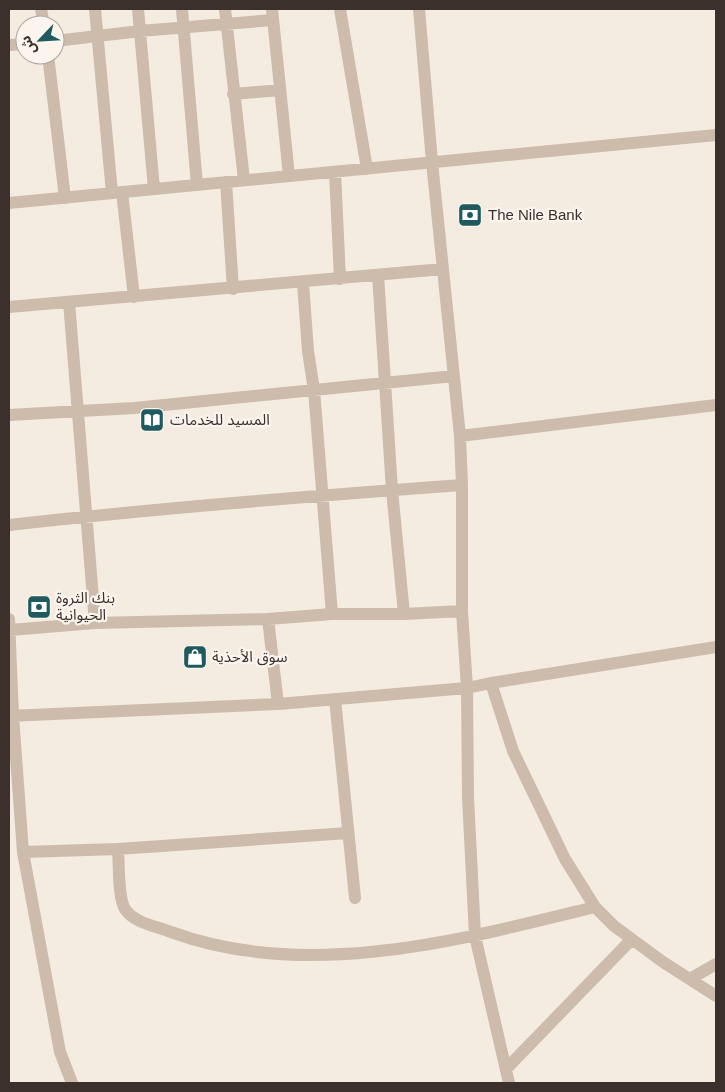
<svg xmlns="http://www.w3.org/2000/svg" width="725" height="1092" font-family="Arial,'Noto Sans Arabic',sans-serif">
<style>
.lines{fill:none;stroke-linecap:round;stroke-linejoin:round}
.minor{stroke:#cdbbac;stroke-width:12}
.labels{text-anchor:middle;stroke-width:4.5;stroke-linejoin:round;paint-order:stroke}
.poi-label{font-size:15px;fill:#3b302b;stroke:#fbf5ee;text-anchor:start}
</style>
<rect width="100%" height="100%" fill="#f4ebe1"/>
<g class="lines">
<path class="minor" d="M41,9L44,25
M95,9L112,193
M138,9L154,189
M182,9L197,185
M225,9L244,180
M272,9L289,176
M340,9L367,169
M419,9L432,162L460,436L462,485V611L467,688L468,797L475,936L509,1083
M55,41L140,31L273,20
M9,45L25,44
M48,55L65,198
M233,94L280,90
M335,172L340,279
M226,182L233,289
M122,192L134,297
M9,203L716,135
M378,275L392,490L404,614
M303,283L308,351L314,390L332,614
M69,302L95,623
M9,307L443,269
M9,415L134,408L454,376
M460,436L716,405
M9,525C159,508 311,496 462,485
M9,619L13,716L23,852L60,1052L72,1083
M268,619L278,704
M10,630L95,623L268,619L332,614H404L462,611
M491,683L513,751L565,859L595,907L614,926L663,962L716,996
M335,699L355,898
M9,716L278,704L467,688L491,683L716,647
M118,849C119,862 118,899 125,909C134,923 156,926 171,932C307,982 460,940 595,907
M23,852L118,849L348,833
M690,979L716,964
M506,1069L632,939"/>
</g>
<defs>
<symbol id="bank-square" viewBox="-11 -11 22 22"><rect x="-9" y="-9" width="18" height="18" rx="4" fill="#1f5a5e" stroke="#fbf5ee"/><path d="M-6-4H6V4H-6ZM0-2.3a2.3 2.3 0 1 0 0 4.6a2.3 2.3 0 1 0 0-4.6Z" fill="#fff"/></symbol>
<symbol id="library-square" viewBox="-11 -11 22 22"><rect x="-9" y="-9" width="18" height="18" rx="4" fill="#1f5a5e" stroke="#fbf5ee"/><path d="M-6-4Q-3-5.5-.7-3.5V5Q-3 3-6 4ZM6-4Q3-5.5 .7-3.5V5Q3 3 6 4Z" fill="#fff"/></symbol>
<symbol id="shop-square" viewBox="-11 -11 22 22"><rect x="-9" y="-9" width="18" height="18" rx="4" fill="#1f5a5e" stroke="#fbf5ee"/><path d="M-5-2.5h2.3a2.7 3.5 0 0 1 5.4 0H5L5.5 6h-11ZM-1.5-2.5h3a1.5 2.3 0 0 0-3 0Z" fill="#fff"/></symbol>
</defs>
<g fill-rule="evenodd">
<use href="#bank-square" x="456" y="201" width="28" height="28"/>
<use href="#library-square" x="138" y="406" width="28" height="28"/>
<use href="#bank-square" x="25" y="593" width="28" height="28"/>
<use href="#shop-square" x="181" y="643" width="28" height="28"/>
</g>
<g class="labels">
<g class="poi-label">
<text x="488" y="220">The Nile Bank</text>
<text x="170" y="425">المسيد للخدمات</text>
<text x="56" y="603">بنك الثروة<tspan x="56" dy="17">الحيوانية</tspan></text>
<text x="212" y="662">سوق الأحذية</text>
</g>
</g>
<rect width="725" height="1092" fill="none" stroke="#3b302b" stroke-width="20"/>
<g transform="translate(40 40) rotate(245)"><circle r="24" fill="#fbf5ee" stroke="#aea6a0"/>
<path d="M0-4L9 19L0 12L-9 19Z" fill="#1f5a5e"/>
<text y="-8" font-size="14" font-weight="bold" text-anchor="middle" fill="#3b302b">ش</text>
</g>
</svg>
